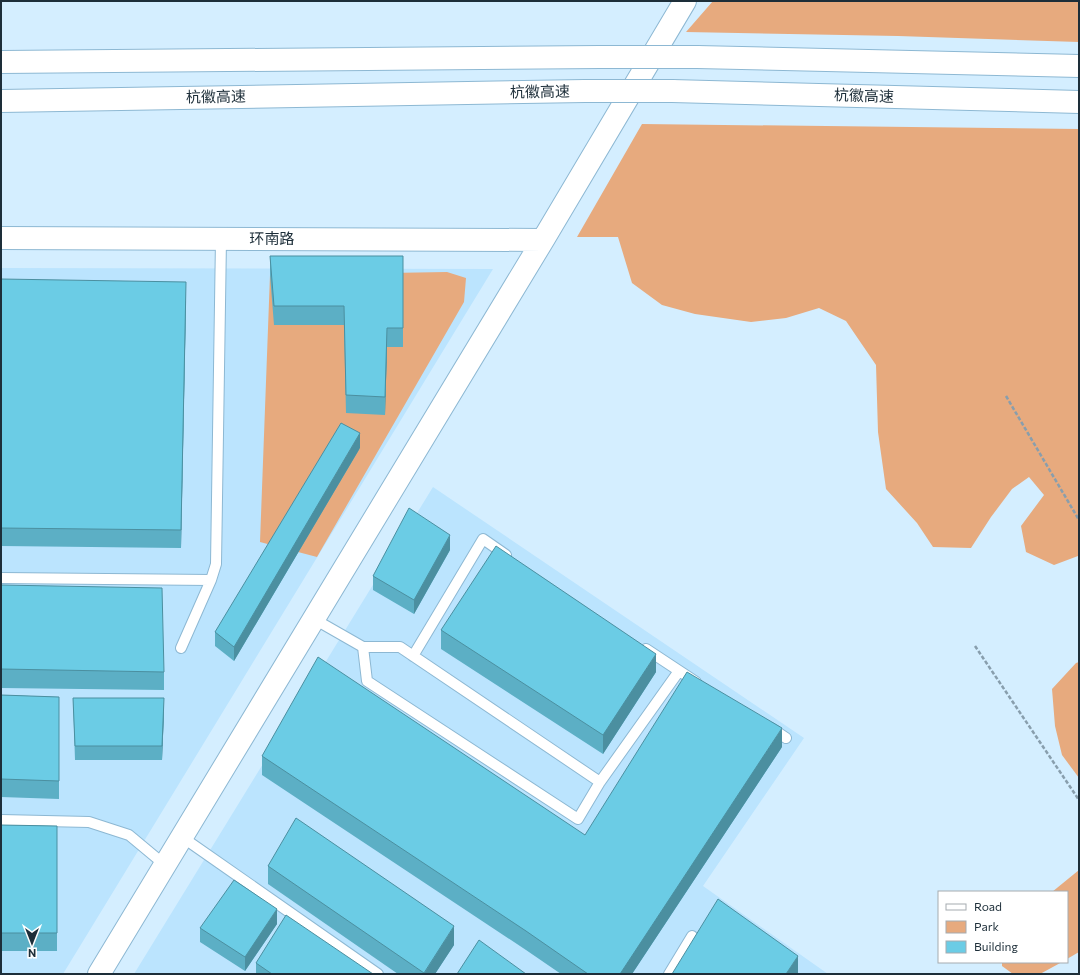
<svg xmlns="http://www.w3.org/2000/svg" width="1080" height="975" font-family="Commissioner,'Noto Sans SC',sans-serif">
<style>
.built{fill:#bbe4fe}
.green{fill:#e7aa7e}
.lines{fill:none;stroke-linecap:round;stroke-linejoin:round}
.lane-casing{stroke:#8db8d3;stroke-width:12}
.secondary-casing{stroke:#8db8d3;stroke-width:24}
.highway-casing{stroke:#8db8d3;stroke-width:24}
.path{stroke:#889ead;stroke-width:2.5;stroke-dasharray:4 2;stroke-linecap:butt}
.lane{stroke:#fff;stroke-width:10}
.secondary{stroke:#fff;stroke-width:22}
.highway{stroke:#fff;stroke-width:22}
.highway-bridge-casing{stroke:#8db8d3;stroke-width:24;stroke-linecap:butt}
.highway-bridge{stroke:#fff;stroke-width:22}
.wall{fill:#5cafc5}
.shaded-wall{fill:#4b8fa0}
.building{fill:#6bcce5;stroke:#4b8fa0}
.labels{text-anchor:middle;stroke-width:4;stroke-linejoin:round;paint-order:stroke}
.street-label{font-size:15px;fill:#1d2e39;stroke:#fff}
</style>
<rect width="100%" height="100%" fill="#d4eeff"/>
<path class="built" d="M1,268L493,269L63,974H1Z
M433,487L804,738L703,886L828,974H134Z"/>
<path class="green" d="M713,1H1079V42L898,36L686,32Z
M642,124L1079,129V557L1078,556L1054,565L1026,552L1021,526L1044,495L1029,477L1012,489L991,517L971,548L933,547L917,523L886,489L878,432L876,365L846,321L819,308L786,318L751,322L695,314L662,305L632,283L618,237H577Z
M447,272L466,278L464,302L317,557L260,542L270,275Z
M1079,662V778L1062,755L1055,726L1052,689L1076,663Z
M1079,870V952L1067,959V892H1052Z
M1002,962H1062L1040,974H1013L1002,966Z"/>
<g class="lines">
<defs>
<path id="lane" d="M1,578L211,580
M314,619L363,647L367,681L578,819L600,782L400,647H363
M181,648L211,580L216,564L221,239
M646,649L696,682
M413,656L483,539L506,555
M771,728L786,738
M600,782L679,671
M1,820L89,822L129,835L165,865
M182,837L378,974
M669,974L692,936"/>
<path id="secondary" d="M1,238L543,240
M99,974L543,240L685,1"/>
<path id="highway" d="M697,57L1079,66
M1,62L600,57
M672,91L1079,102
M1,101L585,91"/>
</defs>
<use href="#lane" class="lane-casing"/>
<use href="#secondary" class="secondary-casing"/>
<use href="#highway" class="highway-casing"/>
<path class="path" d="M1006,396L1079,520
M975,646L1079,800"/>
<use href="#lane" class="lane"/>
<use href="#secondary" class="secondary"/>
<use href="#highway" class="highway"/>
<defs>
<path id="highway-bridge" d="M600,57H697
M585,91H672"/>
</defs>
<use href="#highway-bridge" class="highway-bridge-casing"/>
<use href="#highway-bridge" class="highway-bridge"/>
</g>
<path class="wall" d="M270,256H403V347H387L385,415L346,413L344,325H274L270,275Z
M1,279L186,301L181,548L1,546Z
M360,448L234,661L215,646V632Z
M450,550L414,614L373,590V576Z
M1,585L164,672V690L1,688Z
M441,630L656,672L603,754L441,649Z
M1,695L59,697V799L1,797Z
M73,698L164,712L162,760H75Z
M782,747L632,974H561L526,950L262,775V756L585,835Z
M1,825L57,826V951H1Z
M268,866L454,945L435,974H398L268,884Z
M277,924L245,971L200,942V928Z
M256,963L373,974H256Z"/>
<path class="shaded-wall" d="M186,282V301L181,548V530Z
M387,328V347L385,415V397Z
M360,433V448L234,661V647Z
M450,535V550L414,614V600Z
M656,654V672L603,754V735Z
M164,698V712L162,760V746Z
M782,728V747L632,974H620Z
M277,909V924L245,971V957Z
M454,926V945L435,974H424Z
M798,956V974H786Z"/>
<path class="building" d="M270,256H403V328H387L385,397L346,395L344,306H274Z
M1,279L186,282L181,530L1,528Z
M341,423L360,433L234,647L215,632Z
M409,508L450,535L414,600L373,576Z
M496,546L656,654L603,735L441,630Z
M1,585L162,588L164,672L1,669Z
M318,657L585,835L687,672L782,728L620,974H588L526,931L262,756Z
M1,695L59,697V781L1,779Z
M73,698H164L162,746H75Z
M296,818L454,926L424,973L268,866Z
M1,825L57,826V933H1Z
M234,880L277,909L245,957L200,928Z
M718,899L798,956L786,974H672Z
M286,915L373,974H272L256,963Z
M479,940L526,974H457Z"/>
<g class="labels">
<g class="street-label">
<text transform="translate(540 92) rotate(-1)" y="5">杭徽高速</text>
<text transform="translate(864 96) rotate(2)" y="5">杭徽高速</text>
<text transform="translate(216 97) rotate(-1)" y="5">杭徽高速</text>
<text x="272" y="244">环南路</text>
</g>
</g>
<rect width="1080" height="975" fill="none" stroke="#1d2e39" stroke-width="4"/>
<rect x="938" y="891" width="130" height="72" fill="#ffffff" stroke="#a5abb0"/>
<rect x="946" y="904" width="20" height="6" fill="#ffffff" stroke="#a5abb0"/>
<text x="974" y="911" font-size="12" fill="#1d2e39">Road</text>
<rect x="946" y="921" width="20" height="12" fill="#e7aa7e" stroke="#a5abb0"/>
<text x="974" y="931" font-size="12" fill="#1d2e39">Park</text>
<rect x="946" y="941" width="20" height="12" fill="#6bcce5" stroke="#a5abb0"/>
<text x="974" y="951" font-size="12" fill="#1d2e39">Building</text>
<g transform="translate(32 943) rotate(180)" stroke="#ffffff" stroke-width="3" paint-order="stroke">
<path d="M0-3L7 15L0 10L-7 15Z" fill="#1d2e39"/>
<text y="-6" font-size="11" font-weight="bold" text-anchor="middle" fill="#1d2e39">N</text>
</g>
</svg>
